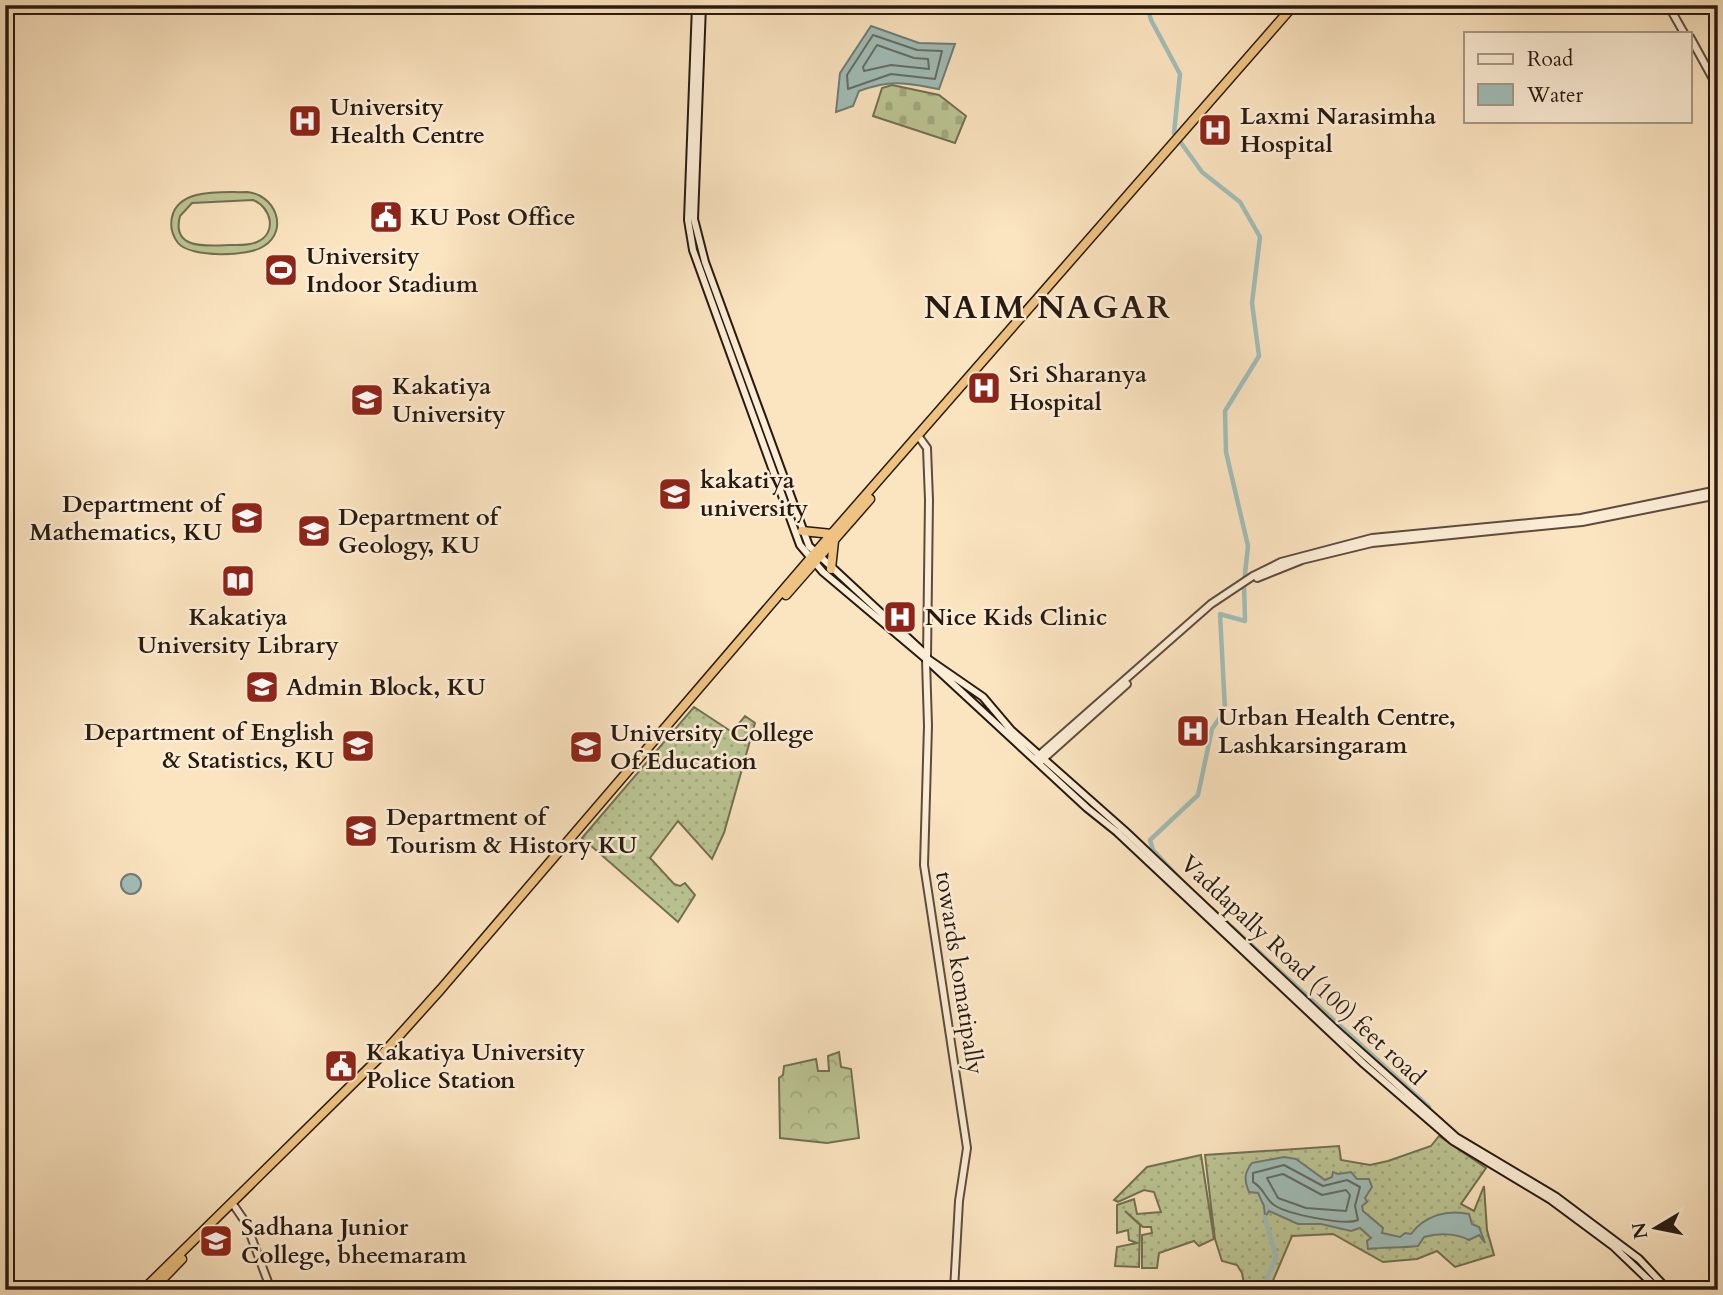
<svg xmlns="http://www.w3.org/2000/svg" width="1723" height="1295" font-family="Cardo,serif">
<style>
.grass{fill:url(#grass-dots);stroke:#727052;stroke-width:2}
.cemetery{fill:url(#cemetery-stones);stroke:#727052;stroke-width:2}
.park{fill:url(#park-crowns);stroke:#727052;stroke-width:2}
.pitch{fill:#bcc594;stroke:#727052;stroke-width:2;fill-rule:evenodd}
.water{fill:#a0beb9;stroke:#707c76;stroke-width:2}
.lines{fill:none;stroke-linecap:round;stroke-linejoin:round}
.shore{stroke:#646c65;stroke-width:2}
.canal{stroke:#a0beb9;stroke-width:4.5}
.tertiary-casing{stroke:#5d4c3d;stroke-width:10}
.secondary-casing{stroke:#281a11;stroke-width:10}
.trunk-casing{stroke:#281a11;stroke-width:11}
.tertiary{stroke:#fcedd6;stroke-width:6}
.secondary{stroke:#fcedd6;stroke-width:6}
.trunk{stroke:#eec280;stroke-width:8}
.labels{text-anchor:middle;stroke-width:5;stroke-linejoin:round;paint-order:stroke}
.poi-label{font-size:24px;font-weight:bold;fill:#281a11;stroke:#fcedd6;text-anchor:start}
.street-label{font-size:24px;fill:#281a11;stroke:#fcedd6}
.district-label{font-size:32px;font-weight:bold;letter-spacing:2px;fill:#281a11;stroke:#fcedd6}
</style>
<defs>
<pattern id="grass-dots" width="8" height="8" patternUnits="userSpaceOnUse" patternTransform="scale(1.75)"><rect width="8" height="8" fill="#bcc594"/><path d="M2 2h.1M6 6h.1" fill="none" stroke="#a2a97f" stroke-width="1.8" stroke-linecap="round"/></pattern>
<pattern id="cemetery-stones" width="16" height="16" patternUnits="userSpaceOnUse" patternTransform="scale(1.75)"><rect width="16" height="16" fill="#bcc594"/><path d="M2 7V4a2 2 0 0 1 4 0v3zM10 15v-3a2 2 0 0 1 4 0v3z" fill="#a2a97f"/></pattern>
<pattern id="park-crowns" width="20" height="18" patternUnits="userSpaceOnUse" patternTransform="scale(1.75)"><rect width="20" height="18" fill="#bcc594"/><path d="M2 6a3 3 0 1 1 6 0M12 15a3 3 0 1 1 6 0" fill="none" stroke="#a2a97f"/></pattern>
</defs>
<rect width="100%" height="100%" fill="#fbe4c0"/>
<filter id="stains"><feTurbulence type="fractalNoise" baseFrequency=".00286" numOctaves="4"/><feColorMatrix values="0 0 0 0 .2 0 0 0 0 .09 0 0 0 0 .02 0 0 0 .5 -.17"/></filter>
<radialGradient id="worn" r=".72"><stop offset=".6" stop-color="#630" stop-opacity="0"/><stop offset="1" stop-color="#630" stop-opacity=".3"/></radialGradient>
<path class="grass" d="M694,707L732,732L745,716L755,723L724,833L712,859L678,821L650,858L674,884L680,886L685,883L695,895L678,922L582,838Z
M1439,1136L1486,1168L1461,1204L1474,1211L1484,1186L1487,1230L1494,1255L1455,1267L1437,1251L1417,1259L1383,1262L1333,1234L1292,1236L1269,1290H1245L1242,1273L1237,1265L1222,1261L1215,1239L1205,1155L1339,1146L1341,1160L1370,1165L1388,1161L1431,1146Z
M1201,1155L1214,1239L1199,1246L1194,1241L1159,1253L1157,1268H1142V1235L1152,1233L1151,1227H1143L1125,1211L1140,1225L1139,1267L1115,1266L1117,1247L1137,1243L1129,1240L1128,1230L1117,1233V1205L1134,1199L1137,1214L1161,1212L1154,1192L1144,1190L1118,1202L1114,1200L1147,1167Z"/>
<path class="cemetery" d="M892,85L939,95L966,116L955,143L873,116L882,88Z"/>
<path class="park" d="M839,1052L841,1067L851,1069L859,1138L827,1143L780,1138L779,1078L783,1075L784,1066L816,1059L818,1071H829L828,1056Z"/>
<path class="pitch" d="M247,192C274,194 290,229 264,246C249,257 190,258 178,243C172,235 170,226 172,217C179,187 224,193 247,192ZM253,200C271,207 278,233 257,242C249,246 238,245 229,245C207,246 171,250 180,216L192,203Z"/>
<path class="water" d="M871,26L919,43L955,44L939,89C905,83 893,79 859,91L853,106L836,112L840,73Z
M121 884a10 10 0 1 1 20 0a10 10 0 1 1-20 0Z
M1284,1157L1296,1159L1325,1180L1332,1177L1333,1172L1338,1174L1351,1172L1357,1179H1369L1372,1187L1365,1198L1367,1202L1362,1206L1363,1211L1383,1228L1382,1233L1400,1237L1405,1233L1411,1234C1424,1216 1447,1209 1469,1214L1472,1224L1479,1227L1485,1243L1479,1235L1469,1240C1456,1233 1437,1233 1424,1237L1418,1246C1400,1248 1386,1247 1368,1249L1367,1241L1371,1238L1360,1228L1351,1231L1321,1224H1298L1269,1211L1265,1217L1264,1206L1258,1193L1249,1192C1244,1180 1244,1173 1252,1163Z"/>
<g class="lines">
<path class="shore" d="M873,35L917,50L942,51L935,79L891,74L848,89L847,75Z
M877,45L914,58L928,59L929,69L891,65L864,71L863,67Z
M1284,1165L1323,1186L1347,1180L1360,1187L1355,1206L1358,1220C1345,1226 1287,1214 1274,1205C1265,1199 1264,1188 1253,1182V1173Z
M1283,1174L1322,1195L1346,1190L1350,1195L1346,1211L1306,1208L1278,1198L1267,1178Z"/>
<path class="canal" d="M1147,5L1151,20L1180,74L1174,133L1202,172L1240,202L1260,237L1252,303L1259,356L1225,411L1226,452L1248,546L1244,583L1245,621L1220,614L1225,710L1212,729L1198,795L1150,840L1153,850L1180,879
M1212,909L1429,1107
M1262,1290L1276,1257L1265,1217"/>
<defs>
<path id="tertiary" d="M1668,5L1684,33
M1690,37L1718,88
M919,437L927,448L929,500L927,657
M1257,578L1302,560L1372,543L1582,522L1718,495
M926,660L928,726L924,865L967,1148L959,1201L954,1290
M1037,757L1211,604L1253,576L1281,562L1372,538L1581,518L1718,490
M1041,761L1127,684
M235,1207L246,1223L271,1290"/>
<path id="secondary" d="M696,5L688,220L693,250L711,300L800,545L823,572L925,658
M702,5L694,219L705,262L809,546L922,651
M928,659L983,697L1011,730L1125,831L1334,1028L1456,1137L1555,1196L1639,1259L1668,1290
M927,660L1087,808L1117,832L1364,1064L1453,1141L1551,1200L1613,1246L1659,1290"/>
<path id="trunk" d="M802,531L832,534
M831,569L834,541
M786,595L870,499
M143,1290L379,1058L441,989L814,554L1294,5
M152,1290L182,1259"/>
</defs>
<use href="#tertiary" class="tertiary-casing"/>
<use href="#secondary" class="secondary-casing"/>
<use href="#trunk" class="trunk-casing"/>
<use href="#tertiary" class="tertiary"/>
<use href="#secondary" class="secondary"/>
<use href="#trunk" class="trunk"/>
</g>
<defs>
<symbol id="hospital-square" viewBox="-11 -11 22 22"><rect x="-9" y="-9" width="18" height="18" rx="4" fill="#8f2418" stroke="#fcedd6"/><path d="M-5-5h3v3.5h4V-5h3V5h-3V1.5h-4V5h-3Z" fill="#fff"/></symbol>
<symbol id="civic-square" viewBox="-11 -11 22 22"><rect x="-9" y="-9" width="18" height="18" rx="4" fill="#8f2418" stroke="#fcedd6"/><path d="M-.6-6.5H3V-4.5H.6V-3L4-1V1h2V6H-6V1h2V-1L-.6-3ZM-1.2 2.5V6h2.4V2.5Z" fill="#fff"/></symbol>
<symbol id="stadium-square" viewBox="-11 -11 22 22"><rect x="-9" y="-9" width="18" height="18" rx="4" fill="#8f2418" stroke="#fcedd6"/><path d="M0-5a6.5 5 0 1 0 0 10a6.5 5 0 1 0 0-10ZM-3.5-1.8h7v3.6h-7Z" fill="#fff"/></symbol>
<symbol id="university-square" viewBox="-11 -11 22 22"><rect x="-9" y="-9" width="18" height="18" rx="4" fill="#8f2418" stroke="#fcedd6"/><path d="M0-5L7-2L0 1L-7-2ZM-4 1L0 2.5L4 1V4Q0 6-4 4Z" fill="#fff"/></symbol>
<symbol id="library-square" viewBox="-11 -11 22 22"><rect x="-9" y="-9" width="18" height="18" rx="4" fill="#8f2418" stroke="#fcedd6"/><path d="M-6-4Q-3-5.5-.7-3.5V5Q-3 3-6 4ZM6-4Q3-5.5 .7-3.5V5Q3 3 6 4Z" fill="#fff"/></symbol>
</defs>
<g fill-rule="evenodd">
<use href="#hospital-square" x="286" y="102" width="38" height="38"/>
<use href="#hospital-square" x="1196" y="111" width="38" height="38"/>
<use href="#civic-square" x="367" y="198" width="38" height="38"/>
<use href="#stadium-square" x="262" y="251" width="38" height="38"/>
<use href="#hospital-square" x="965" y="369" width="38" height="38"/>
<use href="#university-square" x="348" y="381" width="38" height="38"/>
<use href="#university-square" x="656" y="475" width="38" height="38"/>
<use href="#university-square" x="228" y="499" width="38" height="38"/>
<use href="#university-square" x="295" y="512" width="38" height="38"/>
<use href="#library-square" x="219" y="562" width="38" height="38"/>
<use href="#hospital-square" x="881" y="598" width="38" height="38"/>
<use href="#university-square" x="243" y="668" width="38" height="38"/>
<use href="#hospital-square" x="1174" y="712" width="38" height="38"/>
<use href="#university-square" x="339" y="727" width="38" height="38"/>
<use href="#university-square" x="567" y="728" width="38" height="38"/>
<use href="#university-square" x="342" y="812" width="38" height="38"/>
<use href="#civic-square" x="322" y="1047" width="38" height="38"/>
<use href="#university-square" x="197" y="1222" width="38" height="38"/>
</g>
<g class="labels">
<g class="poi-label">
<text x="330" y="115">University<tspan x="330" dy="28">Health Centre</tspan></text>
<text x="1240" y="124">Laxmi Narasimha<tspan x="1240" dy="28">Hospital</tspan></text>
<text x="410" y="225">KU Post Office</text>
<text x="306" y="264">University<tspan x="306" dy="28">Indoor Stadium</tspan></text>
<text x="1009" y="382">Sri Sharanya<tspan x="1009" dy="28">Hospital</tspan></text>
<text x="392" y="394">Kakatiya<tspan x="392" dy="28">University</tspan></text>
<text x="700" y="488">kakatiya<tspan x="700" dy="28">university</tspan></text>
<text x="222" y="512" text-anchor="end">Department of<tspan x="222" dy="28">Mathematics, KU</tspan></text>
<text x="338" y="525">Department of<tspan x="338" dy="28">Geology, KU</tspan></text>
<text x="238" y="625" text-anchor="middle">Kakatiya<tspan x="238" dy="28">University Library</tspan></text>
<text x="925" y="625">Nice Kids Clinic</text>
<text x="286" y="695">Admin Block, KU</text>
<text x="1218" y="725">Urban Health Centre,<tspan x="1218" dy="28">Lashkarsingaram</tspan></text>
<text x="334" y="740" text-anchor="end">Department of English<tspan x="334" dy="28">&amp; Statistics, KU</tspan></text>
<text x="610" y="741">University College<tspan x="610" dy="28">Of Education</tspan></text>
<text x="386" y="825">Department of<tspan x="386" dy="28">Tourism &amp; History KU</tspan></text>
<text x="366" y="1060">Kakatiya University<tspan x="366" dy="28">Police Station</tspan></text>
<text x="241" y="1235">Sadhana Junior<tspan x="241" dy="28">College, bheemaram</tspan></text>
</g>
<g class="street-label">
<text transform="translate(1303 970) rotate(43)" y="8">Vaddapally Road (100) feet road</text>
<text transform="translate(960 973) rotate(81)" y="8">towards komatipally</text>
</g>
<g class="district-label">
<text x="1048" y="318">NAIM NAGAR</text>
</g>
</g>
<rect width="1723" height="1295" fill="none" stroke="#fbe4c0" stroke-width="28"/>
<rect x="7" y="7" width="1709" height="1281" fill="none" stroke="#281a11" stroke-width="3.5"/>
<rect x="14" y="14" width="1695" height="1267" fill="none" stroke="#281a11" stroke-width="2"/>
<rect x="1464" y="32" width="228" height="91" fill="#fcedd6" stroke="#a79987" stroke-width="2"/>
<rect x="1478" y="54" width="35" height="10" fill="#fcedd6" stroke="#a79987" stroke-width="2"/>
<text x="1527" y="66" font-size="21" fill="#281a11">Road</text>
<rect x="1478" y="84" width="35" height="21" fill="#a0beb9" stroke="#a79987" stroke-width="2"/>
<text x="1527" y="102" font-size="21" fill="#281a11">Water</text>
<g transform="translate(1656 1228) rotate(260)" stroke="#fcedd6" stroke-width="5" paint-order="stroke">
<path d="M0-5L12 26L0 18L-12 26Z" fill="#281a11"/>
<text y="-10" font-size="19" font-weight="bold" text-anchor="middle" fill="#281a11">N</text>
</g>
<rect width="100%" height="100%" filter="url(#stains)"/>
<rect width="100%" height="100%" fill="url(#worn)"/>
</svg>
